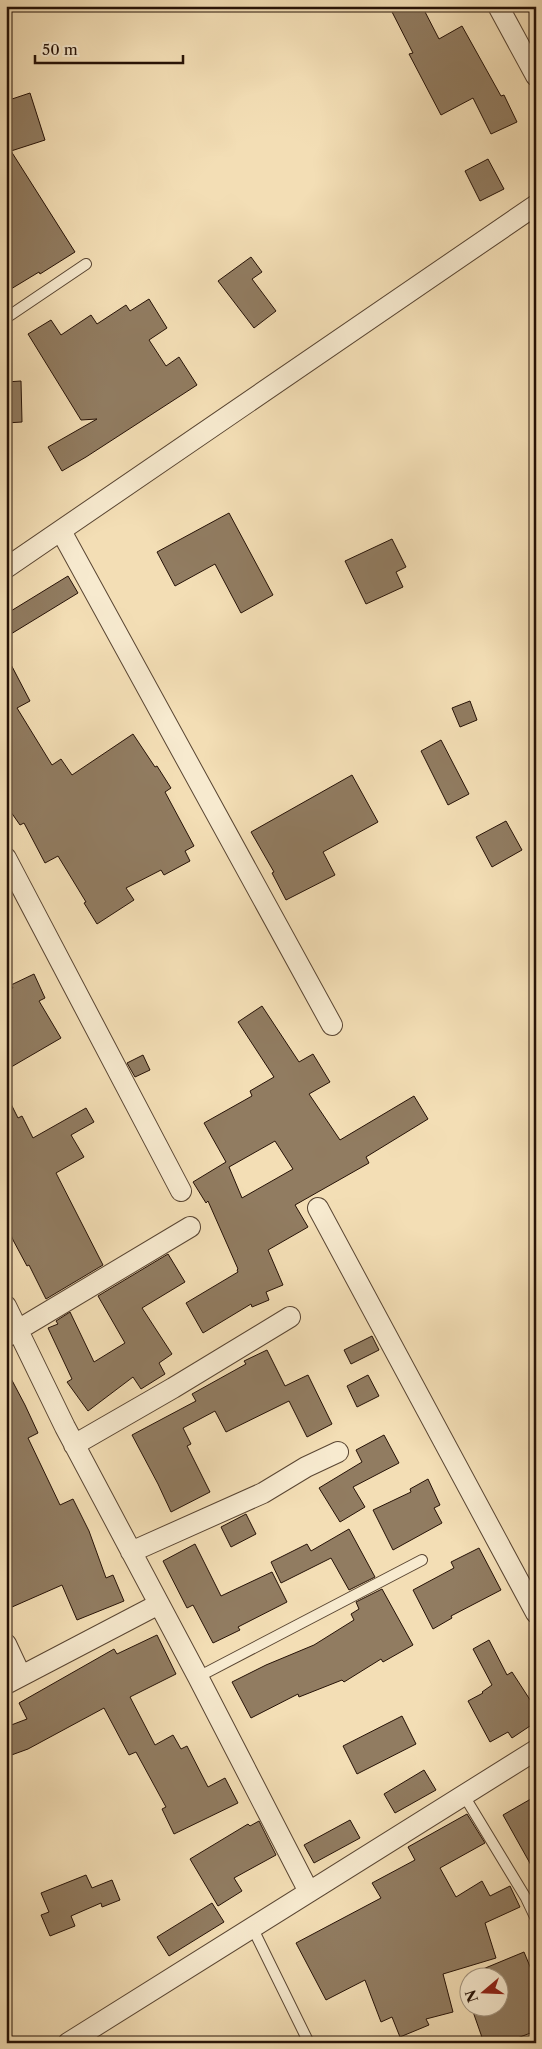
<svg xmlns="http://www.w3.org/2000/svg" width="542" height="2049" font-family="'Libre Caslon Text',serif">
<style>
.building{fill:#917c61;stroke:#261207;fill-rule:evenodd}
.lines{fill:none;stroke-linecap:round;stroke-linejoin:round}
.service-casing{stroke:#594532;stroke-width:12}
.minor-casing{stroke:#594532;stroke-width:22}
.service{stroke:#f7eacf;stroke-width:10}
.minor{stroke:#f7eacf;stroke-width:20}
</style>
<rect width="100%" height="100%" fill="#f3deb5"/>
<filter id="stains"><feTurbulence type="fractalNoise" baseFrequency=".004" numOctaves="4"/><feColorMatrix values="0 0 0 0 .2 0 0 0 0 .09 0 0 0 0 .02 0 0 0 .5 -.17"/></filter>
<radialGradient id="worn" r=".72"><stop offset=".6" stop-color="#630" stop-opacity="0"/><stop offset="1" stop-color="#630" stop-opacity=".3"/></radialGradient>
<path class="building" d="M389,6H422L439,39L462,26L501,96L504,95L517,122L491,134L473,98L441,115L409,54L413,53Z
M30,93L45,140L11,151L75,252L40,274L39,272L6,292V101Z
M488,159L504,189L480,201L465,171Z
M251,257L262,272L252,279L276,311L254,328L218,281Z
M149,299L167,328L149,340L166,366L179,357L197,385L86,457L62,471L48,447L97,419L81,420L28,334L51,320L61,335L91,315L97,324L126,305L130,311Z
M21,381L22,422L6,423V382Z
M229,513L273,595L241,613L215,564L175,586L157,552Z
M392,539L406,567L396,572L403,587L366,604L345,561Z
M68,576L78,593L6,637V614Z
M6,655L30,701L17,708L52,765L61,759L72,775L133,734L155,767L157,766L171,788L165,792L194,846L185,851L190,861L164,875L161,870L126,888L134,900L97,924L84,903L86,902L58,856L45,863L24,823L20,825L6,805Z
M470,701L477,720L460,727L452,708Z
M441,740L469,794L448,805L421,751Z
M352,775L378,822L323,852L335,875L286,900L272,873L274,872L251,832Z
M506,821L522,850L492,867L476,837Z
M34,974L45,998L39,1001L61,1038L6,1070V991L13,988L11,985Z
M262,1006L299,1062L313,1054L330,1082L309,1094L340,1140L414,1096L428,1119L366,1157L369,1163L295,1205L308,1227L268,1250L283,1285L266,1292L269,1300L252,1307L251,1304L203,1333L186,1303L238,1272L237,1270L238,1269L208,1201L206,1203L193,1182L226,1162L204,1123L252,1096L250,1091L274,1077L238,1022ZM275,1141L293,1169L242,1198L229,1167Z
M143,1055L150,1070L135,1077L127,1063Z
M6,1094L18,1118L22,1116L33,1138L86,1108L94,1122L71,1135L84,1157L56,1173L103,1265L46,1299L29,1265L27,1266L13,1240L6,1222Z
M168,1254L185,1282L142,1308L172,1354L159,1363L165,1374L141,1389L133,1377L88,1411L67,1382L72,1379L48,1328L58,1324L56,1321L70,1312L94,1362L125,1343L98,1296Z
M372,1336L379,1350L351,1364L344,1350Z
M267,1350L285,1386L308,1375L332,1424L307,1437L289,1401L226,1432L215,1411L183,1428L191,1444L187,1446L210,1492L171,1512L158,1484L132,1435L196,1401L192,1394L246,1364L244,1361Z
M6,1369L25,1405L38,1433L28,1438L60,1505L73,1499L89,1531L106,1578L113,1575L124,1601L77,1620L62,1585L12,1607L6,1594Z
M368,1375L379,1396L357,1407L347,1386Z
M384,1435L399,1463L353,1487L365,1507L340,1522L319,1488L362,1462L356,1450Z
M428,1479L440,1505L434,1508L442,1523L393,1550L373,1510L411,1492L410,1489Z
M246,1514L256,1534L231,1547L221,1527Z
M349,1529L375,1577L349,1590L331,1558L281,1583L271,1562L307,1544L311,1551Z
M195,1544L221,1596L272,1572L287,1602L238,1627L240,1630L213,1643L193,1605L187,1608L163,1561Z
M479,1548L501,1590L451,1616L452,1618L433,1629L413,1590L454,1568L451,1562Z
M382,1589L413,1645L383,1662L381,1659L344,1682L342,1680L299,1697L298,1694L251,1718L232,1682L266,1665L314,1645L354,1620L351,1614L359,1609L356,1602Z
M157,1635L176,1674L130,1697L155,1745L173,1735L181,1749L187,1746L208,1787L225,1778L238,1803L174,1834L162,1809L166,1807L136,1752L129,1755L104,1708L28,1749L6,1757V1727L27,1719L19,1703L114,1649L117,1654Z
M489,1640L507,1675L512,1672L536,1709V1722L512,1738L508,1732L490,1742L468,1701L483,1693L482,1692L492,1685L473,1649Z
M402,1716L416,1744L357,1774L343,1746Z
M424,1770L436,1790L395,1813L384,1794Z
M536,1796V1874L503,1815Z
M467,1814L485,1843L440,1868L456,1897L482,1881L490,1896L510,1886L520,1907L485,1923L496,1958L443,1974L453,2012L426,2019L429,2025L400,2037L392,2017L381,2022L365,1980L326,2000L296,1943L381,1898L372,1883L415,1860L408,1847Z
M350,1820L360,1838L314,1863L304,1845Z
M259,1821L276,1855L234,1878L242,1891L218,1906L190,1859L248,1824L250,1826Z
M86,1875L92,1888L112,1880L120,1900L102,1907L101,1903L71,1916L75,1926L50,1936L41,1915L49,1912L41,1893Z
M212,1903L224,1922L169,1956L157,1937Z
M524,1952L536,1981V2031L504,2043H484L471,2006H500V1976H466Z"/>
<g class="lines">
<defs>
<path id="service" d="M6,318L86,264
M198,1677L422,1560
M463,1794L526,1898L536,1919
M252,1927L309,2043"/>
<path id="minor" d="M498,6L536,76
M61,531L332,1025
M6,568L536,205
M6,858L181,1191
M318,1208L536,1613
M6,1306L65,1427L198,1677L309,1892
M6,1337L190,1227
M74,1445L173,1388L290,1317
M131,1552L263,1493L306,1467L338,1452
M6,1644L21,1676
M6,1684L159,1604
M68,2043L536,1750"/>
</defs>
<use href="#service" class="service-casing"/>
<use href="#minor" class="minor-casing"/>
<use href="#service" class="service"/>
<use href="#minor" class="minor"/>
</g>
<rect width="542" height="2049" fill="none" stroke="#f3deb5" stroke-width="25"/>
<rect x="8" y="8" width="527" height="2034" fill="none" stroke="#261207" stroke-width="2.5"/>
<rect x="12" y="12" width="517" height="2024" fill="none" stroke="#261207"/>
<g transform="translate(484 1992) rotate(251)"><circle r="24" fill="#f7eacf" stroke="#a3947f"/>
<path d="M0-4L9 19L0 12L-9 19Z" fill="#8f2418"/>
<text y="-8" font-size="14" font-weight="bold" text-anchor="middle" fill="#261207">N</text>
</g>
<path d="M35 55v8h148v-8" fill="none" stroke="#261207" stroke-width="2.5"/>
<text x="42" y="55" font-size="15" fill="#261207" stroke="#f7eacf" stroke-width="4" paint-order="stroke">50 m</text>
<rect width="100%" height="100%" filter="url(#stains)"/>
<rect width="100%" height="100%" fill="url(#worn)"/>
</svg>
